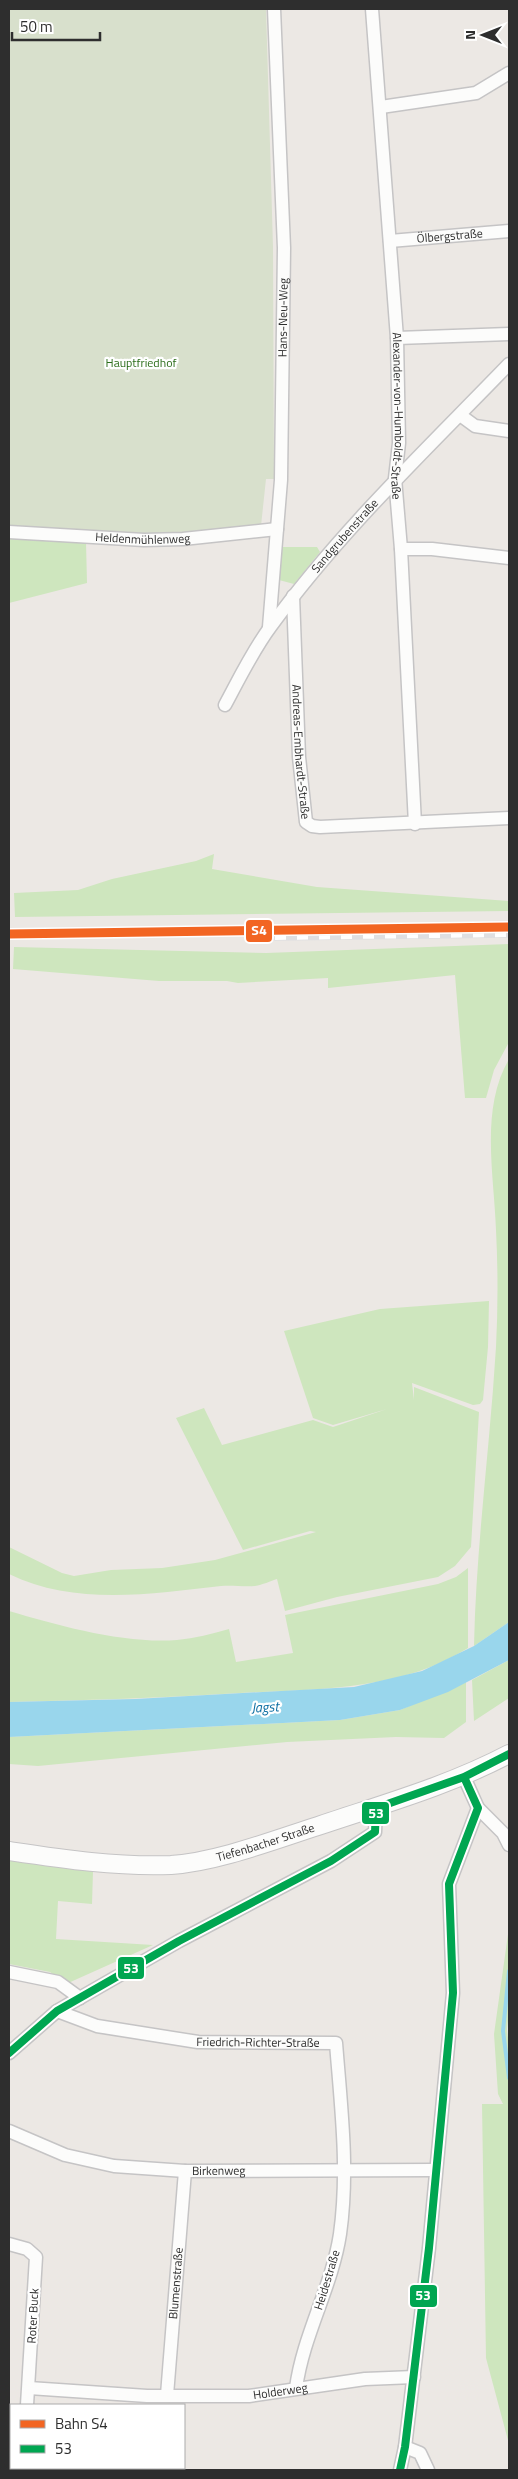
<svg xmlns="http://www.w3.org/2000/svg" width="518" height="2479" font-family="'Titillium Web',sans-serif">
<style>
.green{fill:#cee6be}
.cemetery{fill:#d8e0cc}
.water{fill:#99d6ec}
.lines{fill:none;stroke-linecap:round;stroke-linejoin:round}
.stream{stroke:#99d6ec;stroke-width:4}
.street-casing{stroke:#c5c4c5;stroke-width:15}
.secondary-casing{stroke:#c5c4c5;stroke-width:20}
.street{stroke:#fcfcfb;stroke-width:12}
.secondary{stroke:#fcfcfb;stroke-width:18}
.rail-casing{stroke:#dfdfe1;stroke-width:5.5}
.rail{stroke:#fff;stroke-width:4;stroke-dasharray:11;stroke-linecap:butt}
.bus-1-casing{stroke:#fff;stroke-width:11}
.bus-1{stroke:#00a651;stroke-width:8}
.rail-1-casing{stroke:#fff;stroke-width:12}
.rail-1{stroke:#f26522;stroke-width:9}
.labels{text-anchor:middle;stroke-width:4.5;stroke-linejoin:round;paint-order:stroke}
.street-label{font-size:12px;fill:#2e2e2e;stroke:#fff}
.park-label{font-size:12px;fill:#2c6e1b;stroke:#fff}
.water-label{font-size:14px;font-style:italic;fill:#0d6fa3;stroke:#fff}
.line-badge{stroke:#fff;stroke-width:2}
.badge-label{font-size:14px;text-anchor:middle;font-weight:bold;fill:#fff}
</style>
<rect width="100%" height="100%" fill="#ece8e4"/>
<path class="green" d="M9,537L86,542L87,583L9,603Z
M282,547H317L320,552L294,584L279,580Z
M214,854L212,869L317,887L509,901V911L15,917L14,893L78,890L112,879L196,861Z
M509,944V1042L494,1070L486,1098H465L455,975L328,988V978L238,983L227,981H159L13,969L14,947L266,953Z
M509,1059V1622L474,1646C476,1546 490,1447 496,1347C498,1308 498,1269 496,1230C494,1174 480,1109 509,1059Z
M489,1301L488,1347L483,1400L480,1404L473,1405L412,1383L414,1400V1387L479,1412L471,1547L455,1566L438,1577L337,1597L285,1611L277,1579C271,1581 262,1585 255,1586C244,1587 233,1585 221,1586C151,1594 74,1606 9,1574V1547L62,1573L74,1576L111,1570L162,1568L215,1560L316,1532L310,1531L243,1550L176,1418L204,1408L222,1445L313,1420L333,1427L387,1409L333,1425L313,1418L284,1331L380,1309Z
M468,1568V1648C401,1691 316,1689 240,1693C163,1698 86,1700 9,1702V1611C60,1626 124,1644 177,1640C195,1638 212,1634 229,1629L236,1662L293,1653L285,1615L438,1584L456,1577Z
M509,1660V1698L474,1721L472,1680Z
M466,1682V1722L444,1738L396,1737L287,1742L38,1766L9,1764V1737L340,1720L400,1710Z
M9,1860L93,1871L92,1904L58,1901L56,1939L153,1945L66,1984L50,1972L9,1964Z
M509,1927V2013L507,2029L509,2047V2444L486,2358L482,2104H503L498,2094L494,2034Z"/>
<path class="cemetery" d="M9,9H266L273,247L274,479H266L261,526L182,534L143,535L9,527Z"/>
<path class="water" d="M509,1622V1660L448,1692L400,1710L340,1720L9,1737V1702L135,1699L354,1687L422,1671L474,1646Z"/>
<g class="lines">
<path class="stream" d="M509,1971L503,2031L509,2078"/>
<defs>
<g id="street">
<path id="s1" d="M372,9L397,338L399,443L395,478L401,549L415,824"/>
<path d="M381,107L476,93L509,73"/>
<path id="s2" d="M390,241L509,231"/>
<path d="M397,338L509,334"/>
<path d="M460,415L475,426L509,431"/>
<path id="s3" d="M9,532L144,540L183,539L277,529"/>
<path d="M401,549H432L509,558"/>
<path id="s4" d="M293,596L299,757L306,822L312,826L320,827L509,818"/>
<path id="s5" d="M269,627L281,480L284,248L274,9"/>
<path id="s6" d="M225,705C239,679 253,650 271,626C341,530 427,449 509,364"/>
<path d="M478,1808L503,1833L509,1845"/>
<path d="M9,1972L58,1982L80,1998"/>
<path id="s7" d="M57,2011L97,2026L198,2042L336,2043C341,2107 349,2170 340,2234C332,2287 303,2335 296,2388"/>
<path d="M9,2053L57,2011L179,1941L331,1861L375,1832L376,1808"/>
<path id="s8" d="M9,2131L65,2155L114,2166L185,2171L435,2170"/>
<path d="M9,2244L27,2249L36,2257L27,2405"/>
<path id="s9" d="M29,2388L147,2396H249L365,2379L414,2377"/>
<path id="s10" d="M167,2395L185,2171"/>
<path d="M405,2447L420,2453L428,2470"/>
<path d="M23,2470V2468"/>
<path d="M141,2470V2468"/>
<path d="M400,2470L405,2447L429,2248L453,1993L449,1884L478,1808L464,1777"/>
</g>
<g id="secondary">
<path id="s11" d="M9,1851C63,1859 116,1867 171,1865C217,1862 274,1840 318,1826C383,1804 448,1786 509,1754"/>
</g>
</defs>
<use href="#street" class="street-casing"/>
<use href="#secondary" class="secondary-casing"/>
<use href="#street" class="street"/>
<use href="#secondary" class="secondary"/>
<defs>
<path id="rail" d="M275,938L509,935"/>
</defs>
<use href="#rail" class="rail-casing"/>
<use href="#rail" class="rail"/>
<defs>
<path id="bus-1" d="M9,2053L57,2011L179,1941L331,1861L375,1832L376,1808L464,1777L509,1754
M400,2470L405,2447L429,2248L453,1993L449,1884L478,1808L464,1777"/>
</defs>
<use href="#bus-1" class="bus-1-casing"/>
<use href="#bus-1" class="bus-1"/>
<defs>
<path id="rail-1" d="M9,934L509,927"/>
</defs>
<use href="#rail-1" class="rail-1-casing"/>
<use href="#rail-1" class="rail-1"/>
</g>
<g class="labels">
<g class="street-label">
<text dy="4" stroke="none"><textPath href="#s2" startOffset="60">Ölbergstraße</textPath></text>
<text dy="4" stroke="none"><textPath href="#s5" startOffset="310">Hans-Neu-Weg</textPath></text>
<text dy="4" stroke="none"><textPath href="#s1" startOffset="408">Alexander-von-Humboldt-Straße</textPath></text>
<text dy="4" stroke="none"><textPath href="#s6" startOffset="208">Sandgrubenstraße</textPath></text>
<text dy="4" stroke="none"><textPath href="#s3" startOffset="134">Heldenmühlenweg</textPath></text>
<text dy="4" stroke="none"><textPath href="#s4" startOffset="156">Andreas-Embhardt-Straße</textPath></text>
<text dy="4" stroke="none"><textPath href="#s11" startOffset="260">Tiefenbacher Straße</textPath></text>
<text dy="4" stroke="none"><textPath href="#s7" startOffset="205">Friedrich-Richter-Straße</textPath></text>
<text dy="4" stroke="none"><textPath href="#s8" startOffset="216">Birkenweg</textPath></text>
<text transform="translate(327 2280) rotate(-73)" y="4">Heidestraße</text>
<text dy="4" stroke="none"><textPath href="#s10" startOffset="112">Blumenstraße</textPath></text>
<text transform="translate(33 2316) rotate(-87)" y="4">Roter Buck</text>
<text dy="4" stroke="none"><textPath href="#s9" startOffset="252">Holderweg</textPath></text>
</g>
<g class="park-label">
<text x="141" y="367">Hauptfriedhof</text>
</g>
<g class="water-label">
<text transform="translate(265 1707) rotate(-3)" y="5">Jagst</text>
</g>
</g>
<g class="line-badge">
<rect x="245" y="919" width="28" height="24" rx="5" fill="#f26522"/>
<rect x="361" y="1801" width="29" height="24" rx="5" fill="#00a651"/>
<rect x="117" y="1956" width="28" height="24" rx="5" fill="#00a651"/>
<rect x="409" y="2284" width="29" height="24" rx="5" fill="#00a651"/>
</g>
<g class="badge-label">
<text x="259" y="935">S4</text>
<text x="376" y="1818">53</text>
<text x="131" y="1973">53</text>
<text x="423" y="2300">53</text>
</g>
<rect width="518" height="2479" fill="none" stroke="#2e2e2e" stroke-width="20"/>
<rect x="10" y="2404" width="175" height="65" fill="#ffffff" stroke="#ababab"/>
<rect x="20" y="2420" width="25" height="8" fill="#f26522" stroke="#ababab"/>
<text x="55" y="2429" font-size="15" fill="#2e2e2e">Bahn S4</text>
<rect x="20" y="2445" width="25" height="8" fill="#00a651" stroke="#ababab"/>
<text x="55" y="2454" font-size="15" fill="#2e2e2e">53</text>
<g transform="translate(483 35) rotate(270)" stroke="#ffffff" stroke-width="4" paint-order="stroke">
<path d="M0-4L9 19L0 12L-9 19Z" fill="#2e2e2e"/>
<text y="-8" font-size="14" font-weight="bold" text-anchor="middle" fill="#2e2e2e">N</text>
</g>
<path d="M12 32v8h88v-8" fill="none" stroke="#2e2e2e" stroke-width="2.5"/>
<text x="20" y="32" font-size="15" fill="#2e2e2e" stroke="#ffffff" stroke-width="4" paint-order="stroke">50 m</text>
</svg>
